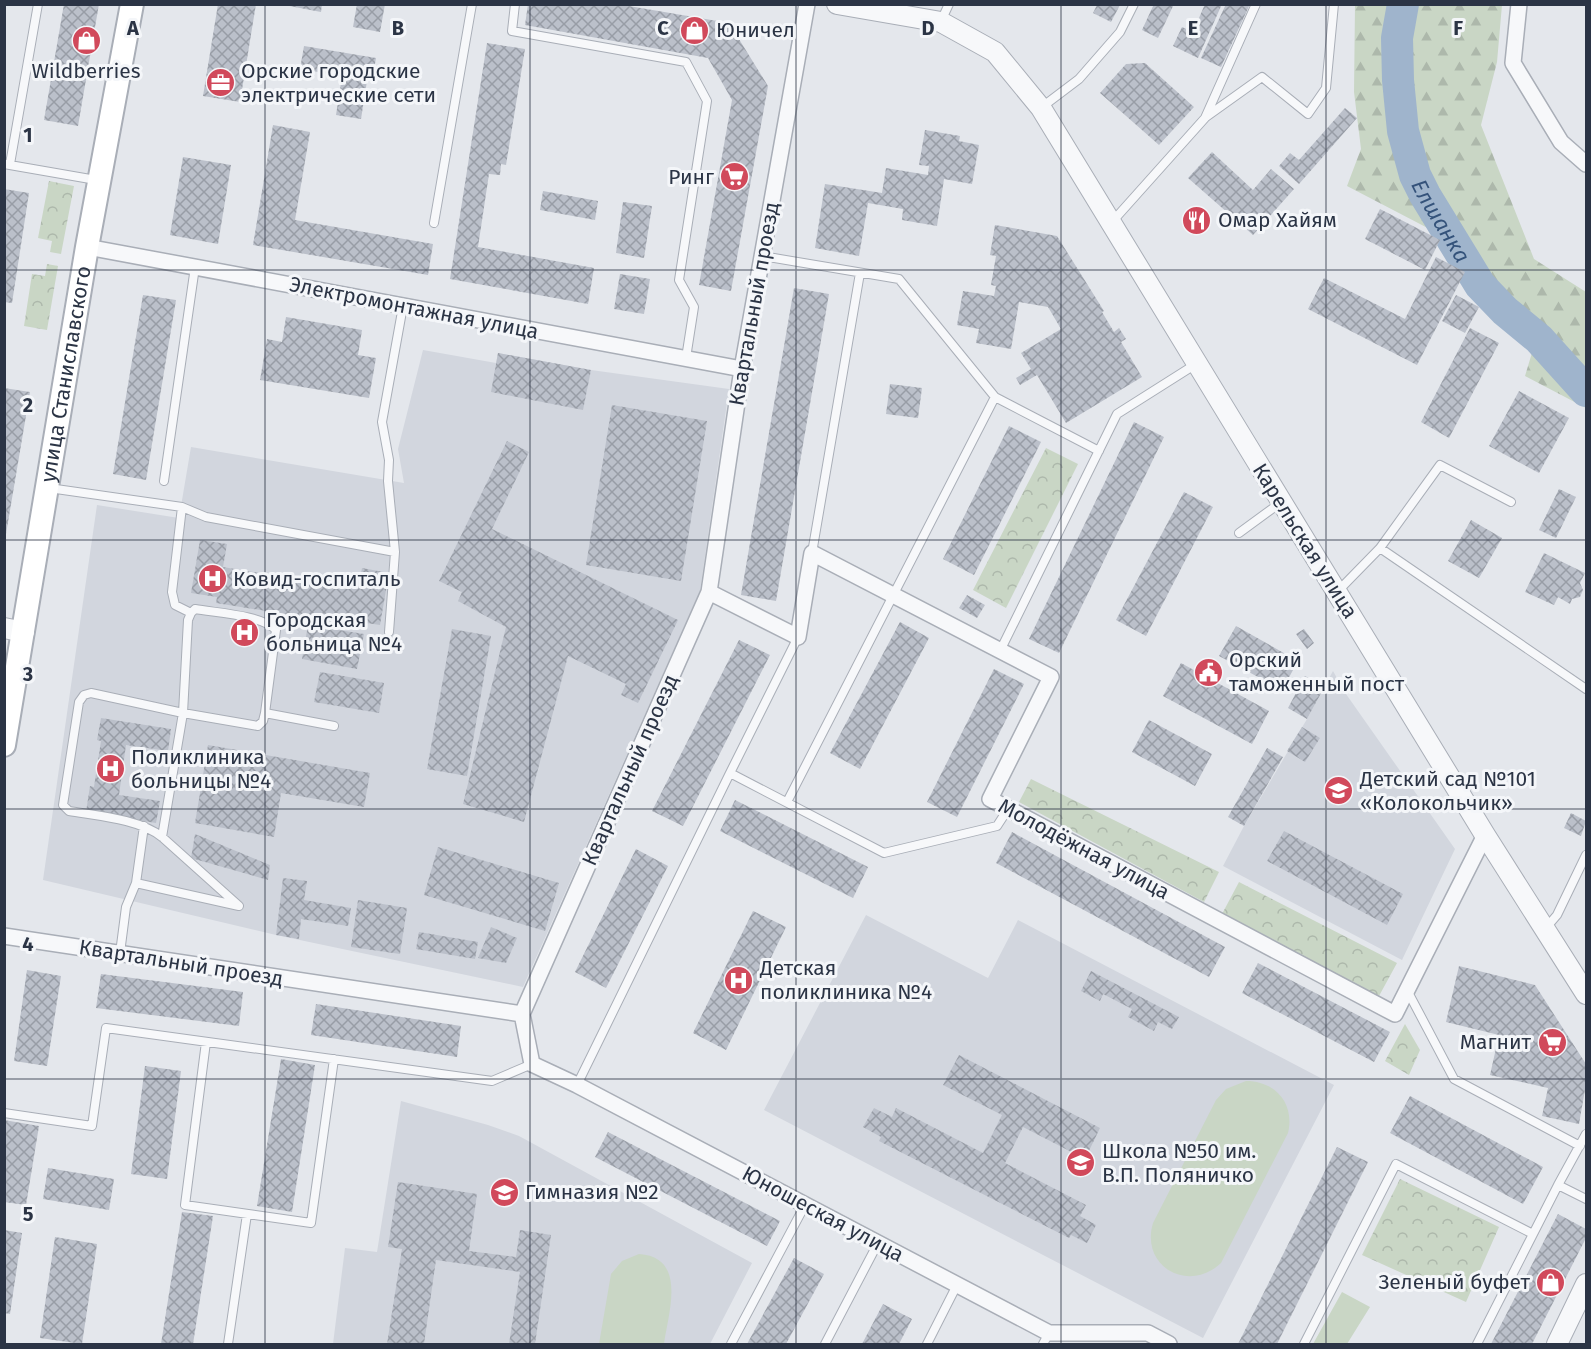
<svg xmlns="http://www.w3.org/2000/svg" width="1591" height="1349" font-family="'Fira Sans',sans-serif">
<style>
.built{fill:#d2d6de}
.forest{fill:url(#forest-firs)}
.park{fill:url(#park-crowns)}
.pitch{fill:#c9d6c5}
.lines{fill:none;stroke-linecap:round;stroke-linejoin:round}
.river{stroke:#9fb4cc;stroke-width:32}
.building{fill:url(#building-cross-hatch)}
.service-casing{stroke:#a9aeb7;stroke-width:10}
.minor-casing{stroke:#a9aeb7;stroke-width:18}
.tertiary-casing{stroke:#a9aeb7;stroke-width:22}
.secondary-casing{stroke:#a9aeb7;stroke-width:26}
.service{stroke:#f7f8fa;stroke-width:8}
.minor{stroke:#f7f8fa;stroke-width:15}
.tertiary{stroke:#f7f8fa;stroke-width:20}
.secondary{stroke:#fff;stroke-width:22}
.grid{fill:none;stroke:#2b3445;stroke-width:1.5;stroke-opacity:0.55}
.labels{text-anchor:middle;stroke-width:6;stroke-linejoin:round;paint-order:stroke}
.poi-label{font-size:21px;fill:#2b3445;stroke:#f4f6f9;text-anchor:start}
.street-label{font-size:21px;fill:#2b3445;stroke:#f4f6f9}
.water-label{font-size:22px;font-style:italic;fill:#34527a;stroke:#f4f6f9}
.grid-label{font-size:20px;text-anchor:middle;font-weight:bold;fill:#2b3445;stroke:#f4f6f9;stroke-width:6;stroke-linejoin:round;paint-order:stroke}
</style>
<defs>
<pattern id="forest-firs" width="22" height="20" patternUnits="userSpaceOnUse" patternTransform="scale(1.5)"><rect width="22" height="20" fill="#c9d6c5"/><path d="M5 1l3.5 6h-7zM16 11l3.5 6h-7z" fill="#adb8ab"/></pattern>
<pattern id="park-crowns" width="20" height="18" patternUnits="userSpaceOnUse" patternTransform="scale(1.5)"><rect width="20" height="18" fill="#c9d6c5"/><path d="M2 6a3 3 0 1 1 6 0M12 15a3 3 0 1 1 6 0" fill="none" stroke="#adb8ab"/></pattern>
<pattern id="building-cross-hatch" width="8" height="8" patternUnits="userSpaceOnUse" patternTransform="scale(1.5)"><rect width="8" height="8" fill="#bbc0ca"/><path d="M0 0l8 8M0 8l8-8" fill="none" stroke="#989da6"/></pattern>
</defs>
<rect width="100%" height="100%" fill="#e4e7ec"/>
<path class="built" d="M423,350L496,363L498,353L591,370L729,389L700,591L523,987L276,935L43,880L97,505L179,518L191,447L404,483L398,449Z
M1333,671L1346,694L1455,849L1402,960L1223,866L1244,826L1307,719Z
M866,915L988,978L1018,920L1334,1085L1203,1338L764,1110Z
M401,1101L488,1125L519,1136L752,1263L710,1344H333L345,1248L377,1252Z"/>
<path class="forest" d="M1355,5H1502L1497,62L1481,125L1534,259L1586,292V408L1525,376L1540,326L1443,236L1347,186L1361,149L1354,92Z"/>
<path class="park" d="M49,181L74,186L61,254L50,252L52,241L38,238Z
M47,264L58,266L47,330L24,326L32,274L45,276Z
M1046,448L1078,464L1006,608L973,590Z
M1031,779L1219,872L1204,902L1019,802Z
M1239,882L1397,963L1379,996L1222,914Z
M1405,1024L1420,1050L1409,1075L1385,1061Z
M1400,1179L1499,1227L1466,1302L1362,1255Z"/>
<path class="pitch" d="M1246,1081C1276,1081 1295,1104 1288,1133L1221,1263C1188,1294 1140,1266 1153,1223L1216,1100L1226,1089Z
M639,1254C688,1257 668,1314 664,1344H599L611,1274L622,1261Z
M1342,1292L1370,1307L1347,1344H1313Z"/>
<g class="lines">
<path class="river" id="s1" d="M1403,4L1397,38L1398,80L1403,131L1415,175L1425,195L1480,285L1505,311L1539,339L1586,391"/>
</g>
<path class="building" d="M64,4H99L78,126L44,120Z
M218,4H256L240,102L203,96Z
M279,4H322L321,12Z
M357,4H385L380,32L353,27Z
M528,4H617L729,23L768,86L731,291L699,285L732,100L708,58L525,25Z
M1154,4H1174L1158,38L1142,30Z
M1205,4H1222L1198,58L1173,46L1182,27L1193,32Z
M1226,4H1250L1221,67L1201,58Z
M1097,5H1120L1111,22L1093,13Z
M487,43L525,49L506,165L501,164L500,175L489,174L478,247L594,268L588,304L450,279Z
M304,46L376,58L372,81H367L361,119L336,115L342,76L300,69Z
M1145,63L1194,107L1159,145L1100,93L1126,64Z
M1345,108L1357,118L1299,184L1279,166L1290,153L1299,160Z
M273,125L310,132L295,220L433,244L428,275L253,245Z
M925,130L960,136L959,141L979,145L972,184L944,179L937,226L902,220L903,209L868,203L859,256L815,248L825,184L882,193L886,168L928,175L929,166L919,165Z
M1212,152L1253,190L1271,169L1294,189L1253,235L1188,178Z
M183,157L231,165L218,244L170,235Z
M4,189L29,193L12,303L4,302Z
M543,191L598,201L595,220L540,210Z
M623,202L652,206L644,258L616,253Z
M1380,209L1440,240L1425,270L1365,239Z
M995,225L1057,236L1104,311L1102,312L1114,332L1119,328L1126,339L1121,342L1142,377L1066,423L1037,375L1020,385L1016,378L1031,369L1021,353L1061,329L1048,307L1019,302L1011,349L976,343L979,329L957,325L963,291L994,296L996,286L991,285L996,256L990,255Z
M1436,257L1465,272L1417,365L1308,309L1324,278L1405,319Z
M620,274L650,279L644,314L614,309Z
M794,288L829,294L776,601L741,595Z
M143,295L176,300L146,480L113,474Z
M1456,295L1479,307L1465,333L1442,321Z
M286,317L362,330L358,355L376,358L369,398L260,380L267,339L282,342Z
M1470,328L1499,343L1449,438L1421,422Z
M498,353L591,370L583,410L491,392Z
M890,384L922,388L918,418L886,414Z
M4,388L30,392L6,534H4Z
M1519,391L1569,418L1539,473L1489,446Z
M612,405L707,421L681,581L586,565Z
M1134,422L1164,437L1059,653L1029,639Z
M1009,426L1041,442L974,575L943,559Z
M507,441L529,452L492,529L678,620L638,703L621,695L626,684L568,656L524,822L463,804L506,627L458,601L462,592L439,581Z
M1559,489L1576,497L1556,538L1539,530Z
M1184,492L1213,507L1146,636L1116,620Z
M1471,520L1502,538L1479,578L1448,561Z
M200,540L227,544L223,567L358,589L362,568L389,573L380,625L353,621V625L216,603L217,597L191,593Z
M1544,553L1585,573L1580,583L1583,590L1580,597L1572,599L1570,604L1558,597L1554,605L1525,592Z
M967,595L985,605L977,618L959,608Z
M900,622L929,638L860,769L830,753Z
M308,625L364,634L357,669L302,659Z
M1236,626L1298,661L1282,690L1219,656Z
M452,629L491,636L467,776L427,769Z
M1304,629L1314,643L1307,649L1296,634Z
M739,640L770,655L683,826L652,811Z
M1181,663L1269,711L1252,744L1163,696Z
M994,669L1024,684L957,817L927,802Z
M320,672L384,683L379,713L314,702Z
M1305,676L1325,686L1307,719L1288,708Z
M101,718L171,729L168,751L126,745L119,795L160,801L156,823L86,812L90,786L94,787L101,741L97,740Z
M1149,720L1212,754L1195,786L1132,752Z
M1302,727L1320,738L1305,762L1287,751Z
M208,745L370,773L364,807L281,793L274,837L195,823Z
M1267,748L1283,757L1244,826L1228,817Z
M735,800L868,867L853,898L720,831Z
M1571,813L1586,821L1581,836L1564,828Z
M1284,831L1403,894L1387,925L1267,861Z
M1012,832L1225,947L1209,977L996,863Z
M195,834L270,865L268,880L191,858Z
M438,847L559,883L545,931L424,895Z
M636,849L668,866L606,988L575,972Z
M283,878L307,881L304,900L351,908L348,926L301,919L299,939L276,935Z
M358,900L407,908L400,954L351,947Z
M753,911L786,927L726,1050L693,1033Z
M491,927L517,938L506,963L478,958Z
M419,932L478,942L475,959L416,949Z
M1258,963L1390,1032L1374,1062L1242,993Z
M1459,966L1535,985L1586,1064V1084L1579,1124L1542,1116L1548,1088L1490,1075L1499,1035L1446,1022Z
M27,970L61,976L47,1066L14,1061Z
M1091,971L1179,1017L1172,1029L1158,1022L1154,1031L1128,1017L1132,1009L1103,994L1100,1001L1081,991Z
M101,974L243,992L239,1026L96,1008Z
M316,1004L461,1026L457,1057L311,1035Z
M959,1055L1100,1128L1085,1159L1023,1127L1005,1163L1086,1205L1080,1216L1096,1225L1087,1243L1071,1235L1069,1238L879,1141L881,1137L863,1127L874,1108L892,1117L896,1108L983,1153L1002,1115L943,1085Z
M281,1059L315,1065L292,1212L257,1206Z
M145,1066L181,1071L167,1179L131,1174Z
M1410,1096L1543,1167L1523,1204L1390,1133Z
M4,1120L39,1126L26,1205L4,1202Z
M608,1132L780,1221L767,1246L595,1157Z
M1337,1147L1368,1162L1277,1344H1238Z
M48,1168L114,1179L109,1210L43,1199Z
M398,1182L477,1194L469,1251L516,1257L520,1230L551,1235L535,1344H509L520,1272L436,1260L424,1344H387L402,1249L388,1247Z
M182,1212L213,1216L193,1344H161Z
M1558,1214L1586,1229V1238L1532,1344H1491Z
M4,1230L22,1233L10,1314L4,1313Z
M55,1237L97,1244L82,1344L40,1338Z
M794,1258L824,1274L786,1344H747Z
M883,1304L912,1319L899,1344H862Z"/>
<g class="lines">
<defs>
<path id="service" d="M515,4L512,31L686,62L707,101L679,280L694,307L686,358
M941,21L949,4
M1042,107L1079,79L1120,32L1134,4
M1206,117L1262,77L1308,114L1326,88L1334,4
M4,164L96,180
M10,164L38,4
M1112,222L1205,118L1256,4
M434,223L472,4
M762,256L899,279L995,397L1099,451
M164,481L195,267
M49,488L182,507L206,517L395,552
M182,507L172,592L175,605L191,613
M1239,533L1280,503
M1380,548L1586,689
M812,553L860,273
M1337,592L1380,548L1440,465L1511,502
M195,609C217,613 262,615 276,630L265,713L263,721L258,726L183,713L188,620L191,613Z
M389,632L395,552L388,481L389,460L382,422L403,306
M798,637L730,773L884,853L997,826L1008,809
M1000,651L1117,414L1196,364
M265,713L334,726
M787,802L995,397
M136,883L144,826
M1545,929L1557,915L1586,855
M120,953L126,907L136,883L239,906L162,837C139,819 98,816 69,811L63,805L79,702L84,695L91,693L183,713L162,837
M1408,992L1454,1079L1580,1146
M206,1042L185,1205L311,1223L334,1059
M577,1085L730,773
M4,1113L92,1126L106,1028L492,1081L532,1064
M1558,1185L1586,1199
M228,1344L247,1214
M731,1344L805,1205
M825,1344L878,1243
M927,1344L957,1285
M1043,1344L1049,1333
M1304,1344L1396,1164L1533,1234
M1477,1344L1558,1185L1586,1134"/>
<path id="minor" d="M1519,4L1513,63L1561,142L1586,164
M87,247L742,369
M709,592L798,637L812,553L1051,677L990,799L1395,1014L1485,835
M4,936L522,1014L709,592L742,369L807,4
M522,1014L532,1064L577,1085L1049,1333H1148L1169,1344"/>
<path id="tertiary" d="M837,4L941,22L995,52L1041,108L1485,835L1586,994
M4,628L24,632
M1557,1344L1586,1284"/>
<g id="secondary">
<path id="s2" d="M4,745L87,247L132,4"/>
</g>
</defs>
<use href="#service" class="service-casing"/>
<use href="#minor" class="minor-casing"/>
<use href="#tertiary" class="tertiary-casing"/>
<use href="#secondary" class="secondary-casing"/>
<use href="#service" class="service"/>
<use href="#minor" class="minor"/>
<use href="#tertiary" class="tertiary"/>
<use href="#secondary" class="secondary"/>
</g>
<path class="grid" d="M265,4V1344M530,4V1344M796,4V1344M1061,4V1344M1326,4V1344M4,270H1586M4,540H1586M4,809H1586M4,1079H1586"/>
<defs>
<symbol id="shop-disc" viewBox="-11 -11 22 22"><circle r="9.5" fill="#d1495b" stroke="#f4f6f9"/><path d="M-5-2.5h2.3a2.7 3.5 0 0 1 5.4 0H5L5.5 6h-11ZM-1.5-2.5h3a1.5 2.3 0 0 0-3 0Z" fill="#fff"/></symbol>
<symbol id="office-disc" viewBox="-11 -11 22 22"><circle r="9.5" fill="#d1495b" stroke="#f4f6f9"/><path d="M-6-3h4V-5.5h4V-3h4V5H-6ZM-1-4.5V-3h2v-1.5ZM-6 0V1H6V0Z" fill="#fff"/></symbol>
<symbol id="supermarket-disc" viewBox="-11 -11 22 22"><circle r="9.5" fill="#d1495b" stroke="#f4f6f9"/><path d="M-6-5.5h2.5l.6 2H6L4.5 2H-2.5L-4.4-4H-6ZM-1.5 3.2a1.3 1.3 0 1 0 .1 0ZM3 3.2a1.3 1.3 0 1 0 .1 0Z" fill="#fff"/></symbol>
<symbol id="restaurant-disc" viewBox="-11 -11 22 22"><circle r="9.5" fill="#d1495b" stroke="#f4f6f9"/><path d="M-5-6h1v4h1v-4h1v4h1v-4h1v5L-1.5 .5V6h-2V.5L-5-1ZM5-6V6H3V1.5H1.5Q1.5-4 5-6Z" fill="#fff"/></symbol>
<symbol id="hospital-disc" viewBox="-11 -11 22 22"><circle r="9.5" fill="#d1495b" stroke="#f4f6f9"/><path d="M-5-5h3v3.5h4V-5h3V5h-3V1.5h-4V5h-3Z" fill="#fff"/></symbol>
<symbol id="civic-disc" viewBox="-11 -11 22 22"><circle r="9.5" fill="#d1495b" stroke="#f4f6f9"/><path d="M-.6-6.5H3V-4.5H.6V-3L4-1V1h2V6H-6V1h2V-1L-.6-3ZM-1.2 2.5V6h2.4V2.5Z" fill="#fff"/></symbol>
<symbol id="school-disc" viewBox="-11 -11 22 22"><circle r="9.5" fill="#d1495b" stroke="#f4f6f9"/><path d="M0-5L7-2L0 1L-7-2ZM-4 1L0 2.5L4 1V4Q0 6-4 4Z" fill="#fff"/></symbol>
</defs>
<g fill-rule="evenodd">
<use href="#shop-disc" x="678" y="14" width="33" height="33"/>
<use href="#shop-disc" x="70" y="24" width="33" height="33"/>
<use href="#office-disc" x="204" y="66" width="33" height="33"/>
<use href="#supermarket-disc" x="718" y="160" width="33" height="33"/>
<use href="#restaurant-disc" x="1180" y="204" width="33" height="33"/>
<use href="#hospital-disc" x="196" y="562" width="33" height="33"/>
<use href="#hospital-disc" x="228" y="616" width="33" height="33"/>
<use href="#civic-disc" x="1192" y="656" width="33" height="33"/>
<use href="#hospital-disc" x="94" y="752" width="33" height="33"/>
<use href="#school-disc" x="1322" y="774" width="33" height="33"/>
<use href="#hospital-disc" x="722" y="964" width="33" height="33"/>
<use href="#supermarket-disc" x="1536" y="1026" width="33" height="33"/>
<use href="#school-disc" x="1064" y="1146" width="33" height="33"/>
<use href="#school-disc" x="488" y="1176" width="33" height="33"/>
<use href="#shop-disc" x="1534" y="1266" width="33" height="33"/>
</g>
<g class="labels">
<g class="poi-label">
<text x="716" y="37">Юничел</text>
<text x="86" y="78" text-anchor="middle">Wildberries</text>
<text x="241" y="78">Орские городские<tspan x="241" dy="24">электрические сети</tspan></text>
<text x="714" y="184" text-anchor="end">Ринг</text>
<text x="1218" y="227">Омар Хайям</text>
<text x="233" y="586">Ковид-госпиталь</text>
<text x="266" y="627">Городская<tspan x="266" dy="24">больница №4</tspan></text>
<text x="1229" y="667">Орский<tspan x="1229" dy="24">таможенный пост</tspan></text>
<text x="131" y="764">Поликлиника<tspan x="131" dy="24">больницы №4</tspan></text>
<text x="1360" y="786">Детский сад №101<tspan x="1360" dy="24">«Колокольчик»</tspan></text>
<text x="760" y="975">Детская<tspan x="760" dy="24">поликлиника №4</tspan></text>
<text x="1531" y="1049" text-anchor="end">Магнит</text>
<text x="1102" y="1158">Школа №50 им.<tspan x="1102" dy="24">В.П. Поляничко</tspan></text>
<text x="525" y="1199">Гимназия №2</text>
<text x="1530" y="1289" text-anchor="end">Зеленый буфет</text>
</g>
<g class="street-label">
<text transform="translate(754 304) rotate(-80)" y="7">Квартальный проезд</text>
<text transform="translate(414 308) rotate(11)" y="7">Электромонтажная улица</text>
<text dy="7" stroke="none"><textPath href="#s2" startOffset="376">улица Станиславского</textPath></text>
<text transform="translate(1305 541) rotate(58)" y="7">Карельская улица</text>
<text transform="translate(630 770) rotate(-66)" y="7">Квартальный проезд</text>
<text transform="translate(1084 849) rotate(28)" y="7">Молодёжная улица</text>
<text transform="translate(181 963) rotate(9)" y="7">Квартальный проезд</text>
<text transform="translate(823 1214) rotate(28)" y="7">Юношеская улица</text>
</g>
<g class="water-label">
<text dy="8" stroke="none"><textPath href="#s1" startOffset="226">Елшанка</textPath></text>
</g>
</g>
<g class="grid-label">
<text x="133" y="35">A</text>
<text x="398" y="35">B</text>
<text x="663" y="35">C</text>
<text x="928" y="35">D</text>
<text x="1193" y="35">E</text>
<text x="1458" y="35">F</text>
<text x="28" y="142">1</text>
<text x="28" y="412">2</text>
<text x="28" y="681">3</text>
<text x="28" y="951">4</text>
<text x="28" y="1221">5</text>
</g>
<rect width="1591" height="1349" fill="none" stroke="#2b3445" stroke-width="12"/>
</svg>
